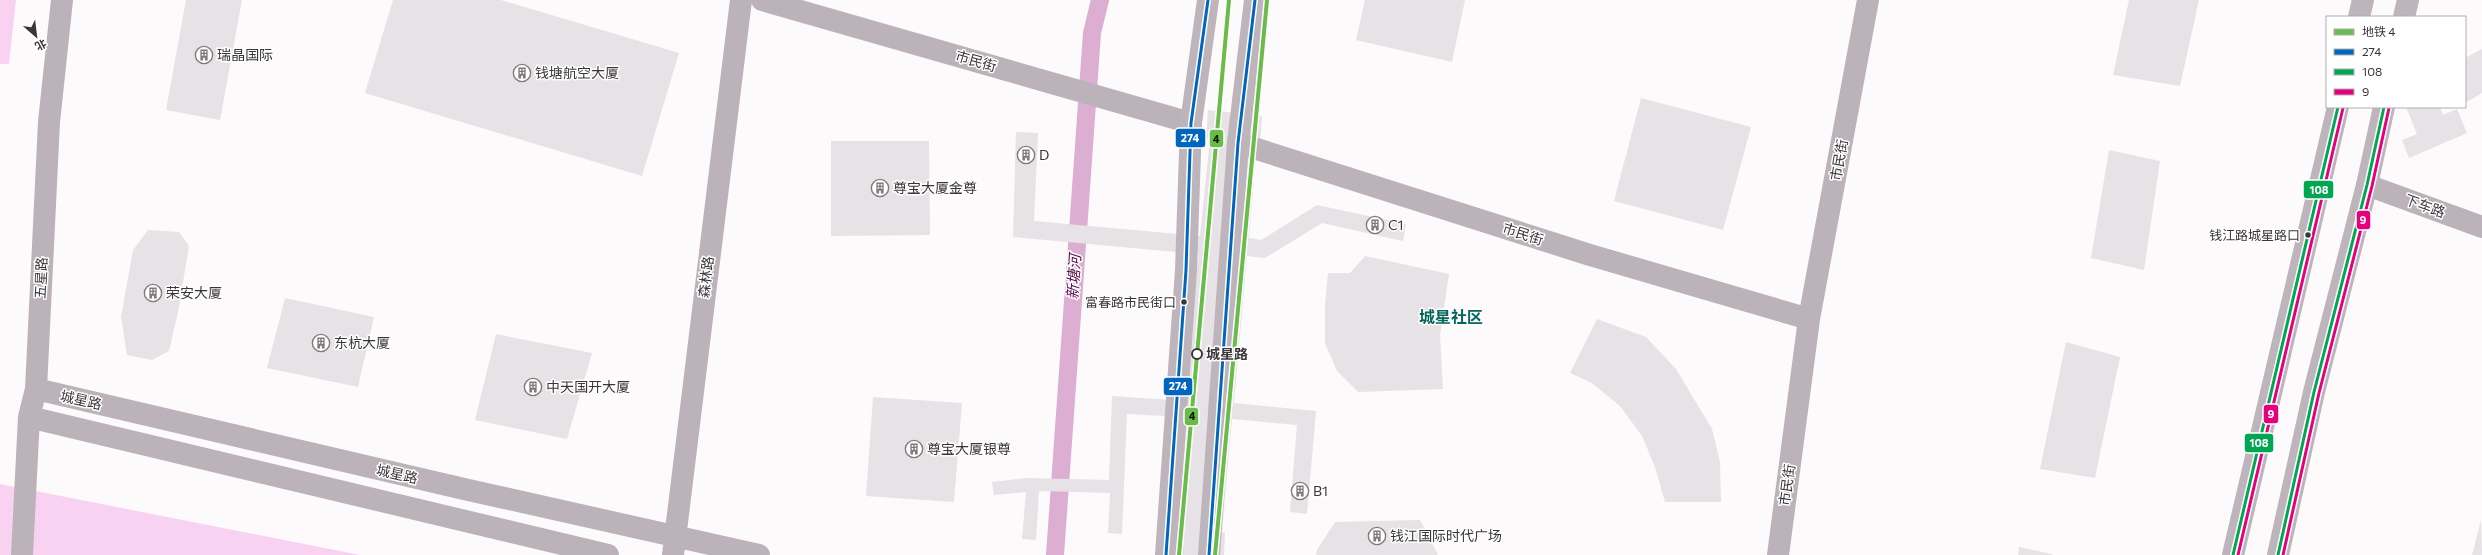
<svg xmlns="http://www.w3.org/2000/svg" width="2482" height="555" font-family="Commissioner,'Noto Sans SC',sans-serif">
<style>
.forest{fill:#f8d2f0}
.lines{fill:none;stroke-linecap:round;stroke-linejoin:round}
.canal{stroke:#dbaed2;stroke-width:18}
.building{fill:#e6e2e5}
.minor{stroke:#bcb2b9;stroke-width:22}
.major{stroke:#bdb4bc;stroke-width:22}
.bus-1-casing{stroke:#fff;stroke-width:6}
.bus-2-casing{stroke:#fff;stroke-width:6}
.bus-3-casing{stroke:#fff;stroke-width:6}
.bus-1{stroke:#0065bd;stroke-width:3}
.bus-2{stroke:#00a651;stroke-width:3}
.bus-3{stroke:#e5007d;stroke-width:3}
.metro-1-casing{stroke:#fff;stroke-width:7}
.metro-1{stroke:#69bc48;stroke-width:4}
.bus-dot{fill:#3a3539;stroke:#fff;stroke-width:1.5}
.stop-dot{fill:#fff;stroke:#3a3539;stroke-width:2}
.labels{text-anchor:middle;stroke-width:3;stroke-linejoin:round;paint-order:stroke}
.bus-label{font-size:13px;fill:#3a3539;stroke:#fff;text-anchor:end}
.poi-label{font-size:14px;fill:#3a3539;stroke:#fff;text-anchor:start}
.street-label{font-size:14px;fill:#3a3539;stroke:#fff}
.stop-label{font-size:14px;font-weight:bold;fill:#3a3539;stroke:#fff;text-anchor:start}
.water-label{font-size:15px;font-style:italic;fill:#590c50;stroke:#fff}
.quarter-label{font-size:16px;font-weight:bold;fill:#03655b;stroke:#fff}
.line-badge{stroke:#fff;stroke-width:1.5}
.badge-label{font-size:11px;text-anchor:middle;font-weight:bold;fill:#fff}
.pale-badge-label{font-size:11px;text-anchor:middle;font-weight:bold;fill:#111}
</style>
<rect width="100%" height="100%" fill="#fdfafc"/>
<path class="forest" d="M0,0H16L9,64H0Z
M0,484L360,555H0Z"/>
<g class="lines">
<path class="canal" d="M1055,555L1092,33L1100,0"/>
</g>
<path class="building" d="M186,0H242L220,120L166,110Z
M393,0H501L679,53L642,176L365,93Z
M1365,0H1465L1452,62L1356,40Z
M2129,0H2199L2180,86L2113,75Z
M2482,49V93L2465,103V58Z
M1641,98L1751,127L1723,230L1614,201Z
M2406,107H2440L2443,115L2457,109L2467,133L2409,158L2402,140L2417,134Z
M1208,110L1262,116L1260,144L1257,143L1249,238L1261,240L1317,205L1406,224L1403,241L1322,223L1265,258L1247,256L1234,403L1316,411L1307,514L1290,512L1297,425L1232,419L1222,532L1225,533L1224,555H1170L1184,417L1127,414L1122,534L1108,533L1110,493L1039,491L1036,540L1022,539L1026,492L994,495L992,482L1026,478L1109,480L1112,396L1186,401L1198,254L1013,237L1016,132L1038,133L1034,221L1200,236L1210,139H1206Z
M831,141H929L930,235L831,236Z
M2109,150L2160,161L2144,270L2091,258Z
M148,230L179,232L189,246L178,312L169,351L152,360L127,355L121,317L133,250Z
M1365,256L1449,274L1440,335L1443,389L1358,392L1337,371L1325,343V306L1328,273H1350Z
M285,298L374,317L358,387L267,368Z
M1597,319L1646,337L1676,369L1712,429L1720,462L1721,502H1665L1655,467L1642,436L1620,406L1592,383L1570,373Z
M496,334L592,353L567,439L475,420Z
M2066,342L2120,357L2095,478L2040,469Z
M873,397L962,403L954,502L866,496Z
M1420,520L1438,555H1316L1317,550L1335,522Z
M2481,520L2482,555H2472Z
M2019,547L2052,554V555H2018Z"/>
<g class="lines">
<path class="minor" d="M762,0L1191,123
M1238,143L1590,255L1809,319
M2367,185L2482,227
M36,389L464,489L759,555
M29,417L608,555
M22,555L29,417L36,389L49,122L62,0
M673,555L741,0
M1778,555L1809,319L1868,0"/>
<path class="major" d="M2359,17L2363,0
M2404,17L2408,0
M1166,555L1186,270L1191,123L1208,0
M1209,555L1238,143L1255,0
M2233,555L2338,107
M2278,555L2314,392L2367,185L2384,107"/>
<defs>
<path id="bus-1" d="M1166,555L1186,270L1191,123L1208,0
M1209,555L1238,143L1255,0"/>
<path id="bus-2" d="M2233,555L2338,107
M2278,555L2314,392L2367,185L2384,107"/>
<path id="bus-3" d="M2238,555L2343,108
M2283,555L2319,393L2372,186L2389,108"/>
</defs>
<use href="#bus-1" class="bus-1-casing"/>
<use href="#bus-2" class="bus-2-casing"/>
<use href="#bus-3" class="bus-3-casing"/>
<use href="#bus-1" class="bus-1"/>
<use href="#bus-2" class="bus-2"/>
<use href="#bus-3" class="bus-3"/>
<defs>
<path id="metro-1" d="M1179,555L1229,0
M1215,555L1267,0"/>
</defs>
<use href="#metro-1" class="metro-1-casing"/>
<use href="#metro-1" class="metro-1"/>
</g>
<defs>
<symbol id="building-ring" viewBox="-11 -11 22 22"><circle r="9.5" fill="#fff" stroke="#7e7a7d" stroke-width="1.5"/><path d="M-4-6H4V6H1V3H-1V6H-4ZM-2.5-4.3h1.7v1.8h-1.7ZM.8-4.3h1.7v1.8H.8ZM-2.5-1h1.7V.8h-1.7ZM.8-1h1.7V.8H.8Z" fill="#7e7a7d"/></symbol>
</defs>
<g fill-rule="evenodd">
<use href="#building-ring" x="194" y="45" width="20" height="20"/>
<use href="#building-ring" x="512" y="63" width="20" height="20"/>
<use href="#building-ring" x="1016" y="145" width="20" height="20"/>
<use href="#building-ring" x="870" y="178" width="20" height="20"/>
<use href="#building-ring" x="1365" y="215" width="20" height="20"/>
<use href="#building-ring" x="143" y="283" width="20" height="20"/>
<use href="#building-ring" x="311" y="333" width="20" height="20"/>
<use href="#building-ring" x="523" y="377" width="20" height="20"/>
<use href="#building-ring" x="904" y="439" width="20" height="20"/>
<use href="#building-ring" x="1290" y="481" width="20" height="20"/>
<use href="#building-ring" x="1367" y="526" width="20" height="20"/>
</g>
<g class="bus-dot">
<circle cx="2308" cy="235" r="3.5"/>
<circle cx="1184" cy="302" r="3.5"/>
</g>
<circle class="stop-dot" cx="1197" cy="354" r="5"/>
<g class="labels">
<g class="bus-label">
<text x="2300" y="240">钱江路城星路口</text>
<text x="1176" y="307">富春路市民街口</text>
</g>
<g class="poi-label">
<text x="217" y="60">瑞晶国际</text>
<text x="535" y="78">钱塘航空大厦</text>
<text x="1039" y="160">D</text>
<text x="893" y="193">尊宝大厦金尊</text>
<text x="1388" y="230">C1</text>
<text x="166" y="298">荣安大厦</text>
<text x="334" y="348">东杭大厦</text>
<text x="546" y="392">中天国开大厦</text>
<text x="927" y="454">尊宝大厦银尊</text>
<text x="1313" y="496">B1</text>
<text x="1390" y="541">钱江国际时代广场</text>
</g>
<g class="street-label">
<text transform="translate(976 61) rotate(16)" y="5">市民街</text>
<text transform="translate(1839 160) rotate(-80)" y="5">市民街</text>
<text transform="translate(2425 206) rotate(20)" y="5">下车路</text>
<text transform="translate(1523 234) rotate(18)" y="5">市民街</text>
<text transform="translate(706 277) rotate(-83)" y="5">森林路</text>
<text transform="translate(41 278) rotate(-87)" y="5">五星路</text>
<text transform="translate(81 400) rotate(13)" y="5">城星路</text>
<text transform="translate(397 474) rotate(13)" y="5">城星路</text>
<text transform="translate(1787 485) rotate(-82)" y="5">市民街</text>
</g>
<g class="stop-label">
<text x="1206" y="359">城星路</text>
</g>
<g class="water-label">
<text transform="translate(1074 277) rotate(-86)" y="5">新塘河</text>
</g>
<g class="quarter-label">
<text x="1451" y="323">城星社区</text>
</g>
</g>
<g class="line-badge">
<rect x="1175" y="128" width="31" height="20" rx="4" fill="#0065bd"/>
<rect x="1209" y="129" width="15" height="19" rx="4" fill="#69bc48"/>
<rect x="2303" y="180" width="31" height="19" rx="4" fill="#00a651"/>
<rect x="2356" y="210" width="15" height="20" rx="4" fill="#e5007d"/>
<rect x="1163" y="377" width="30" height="19" rx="4" fill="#0065bd"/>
<rect x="2263" y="404" width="16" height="20" rx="4" fill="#e5007d"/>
<rect x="1184" y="407" width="15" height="19" rx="4" fill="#69bc48"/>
<rect x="2244" y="433" width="30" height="20" rx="4" fill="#00a651"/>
</g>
<g class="badge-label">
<text x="1190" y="142">274</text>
<text x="2319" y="194">108</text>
<text x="2363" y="224">9</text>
<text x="1178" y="390">274</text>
<text x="2271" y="418">9</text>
<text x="2259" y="447">108</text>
</g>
<g class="pale-badge-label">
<text x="1216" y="143">4</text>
<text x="1192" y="420">4</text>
</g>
<rect x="2326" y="16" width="140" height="92" fill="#ffffff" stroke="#b0aeb0"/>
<rect x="2334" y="29" width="20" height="6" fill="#69bc48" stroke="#b0aeb0"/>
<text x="2362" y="36" font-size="12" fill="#3a3539">地铁 4</text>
<rect x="2334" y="49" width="20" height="6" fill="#0065bd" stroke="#b0aeb0"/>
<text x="2362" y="56" font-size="12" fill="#3a3539">274</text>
<rect x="2334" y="69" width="20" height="6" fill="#00a651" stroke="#b0aeb0"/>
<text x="2362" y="76" font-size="12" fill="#3a3539">108</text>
<rect x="2334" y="89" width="20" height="6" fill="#e5007d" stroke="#b0aeb0"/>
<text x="2362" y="96" font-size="12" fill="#3a3539">9</text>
<g transform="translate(36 36) rotate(152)" stroke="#ffffff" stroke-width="3" paint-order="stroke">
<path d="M0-3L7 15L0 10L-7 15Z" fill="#3a3539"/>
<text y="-6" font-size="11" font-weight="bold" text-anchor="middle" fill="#3a3539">北</text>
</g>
</svg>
